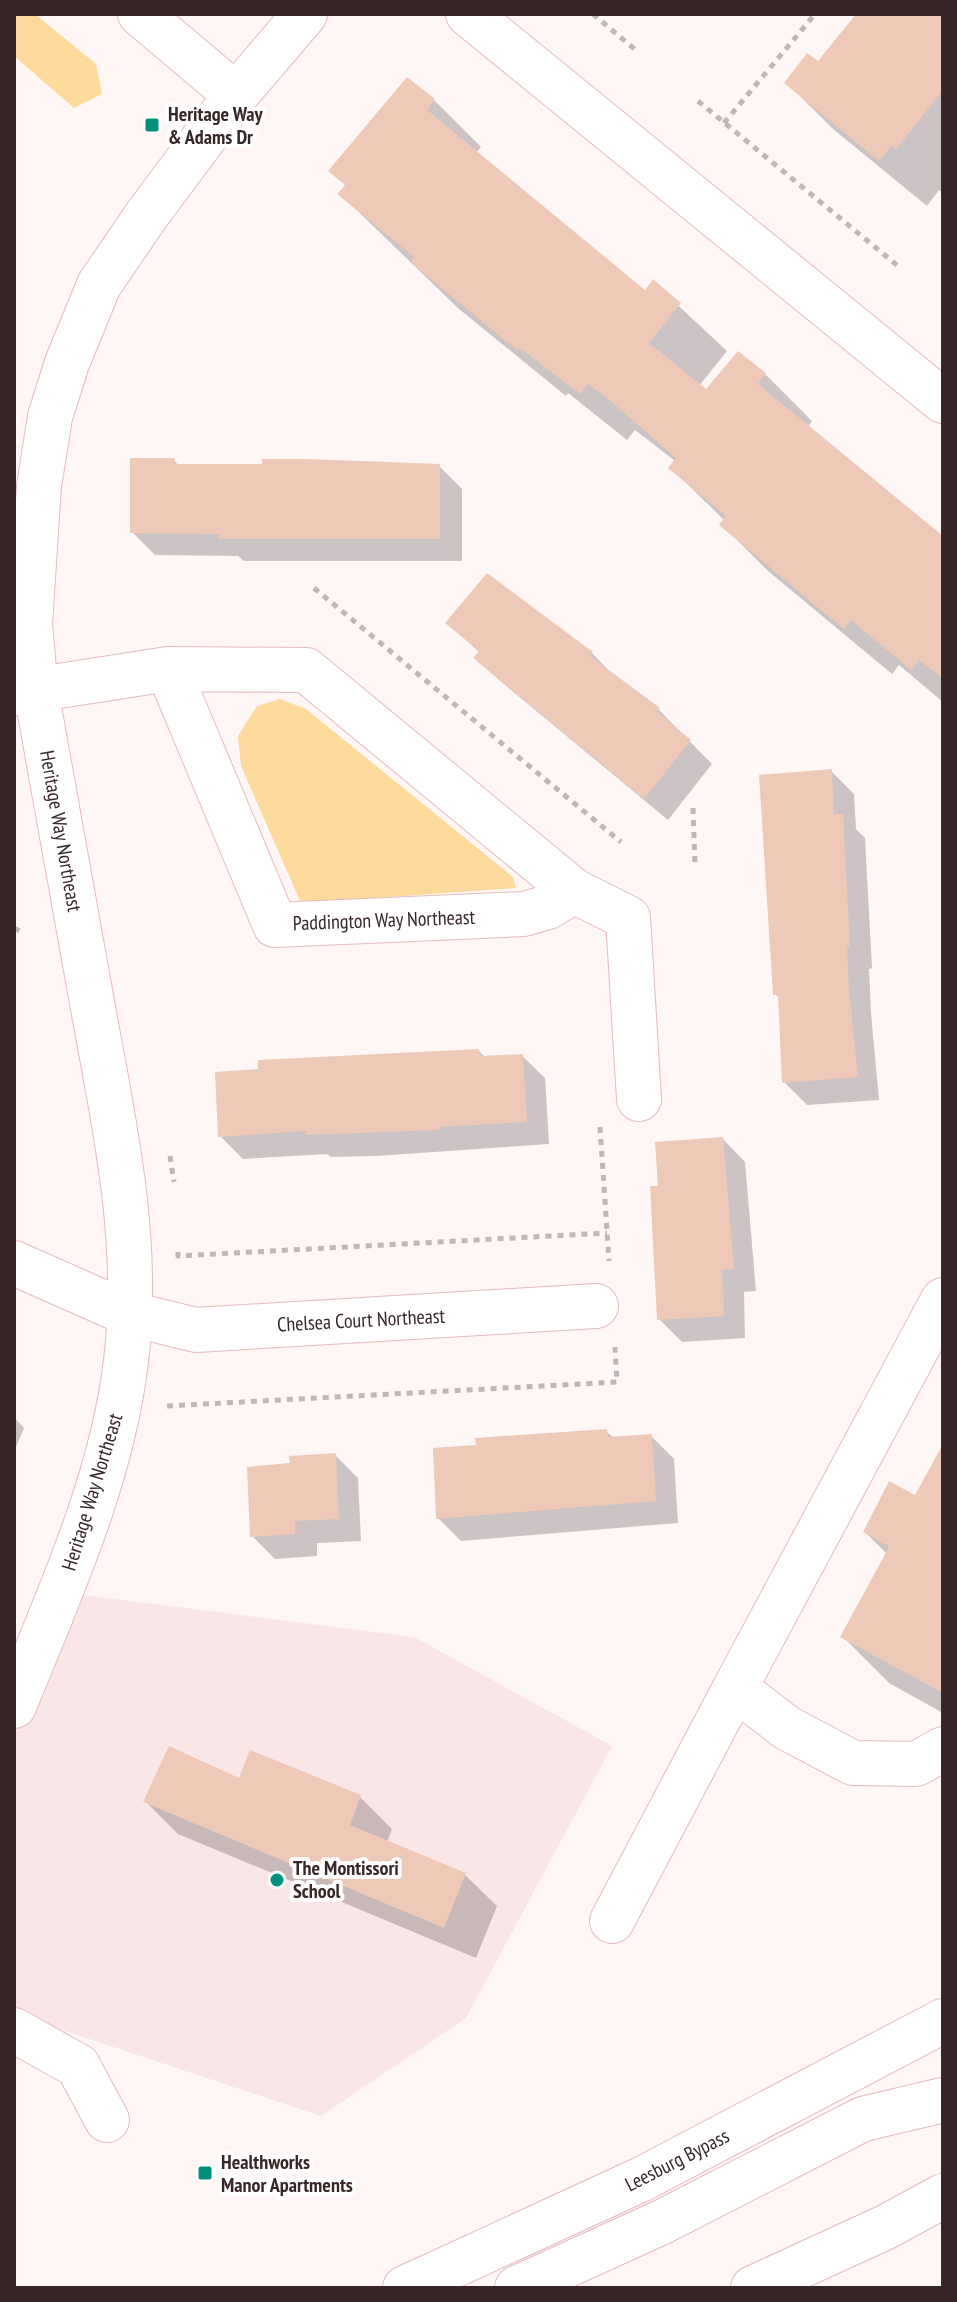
<svg xmlns="http://www.w3.org/2000/svg" width="957" height="2302" font-family="'PT Sans Narrow',sans-serif">
<style>
.built{fill:#fbe6e7}
.green{fill:#fed99c}
.shadow{fill:#0003}
.building{fill:#eec9b7}
.lines{fill:none;stroke-linecap:round;stroke-linejoin:round}
.minor-casing{stroke:#e5bbbd;stroke-width:46}
.highway-casing{stroke:#e5bbbd;stroke-width:46}
.path{stroke:#c1b5b6;stroke-width:5;stroke-dasharray:6 6;stroke-linecap:butt}
.minor{stroke:#fff;stroke-width:44}
.highway{stroke:#fff;stroke-width:44}
.poi-dot{fill:#008f7b;stroke:#fff;stroke-width:3}
.labels{text-anchor:middle;stroke-width:8;stroke-linejoin:round;paint-order:stroke}
.poi-label{font-size:20px;font-weight:bold;fill:#362627;stroke:#fff;text-anchor:start}
.street-label{font-size:20px;fill:#362627;stroke:#fff}
</style>
<rect width="100%" height="100%" fill="#fff6f6"/>
<path class="built" d="M60,1592L414,1637L612,1746L466,2018L321,2116L14,2014V1706Z"/>
<path class="green" d="M14,14H35L96,64L102,94L74,108L14,56Z
M280,699L306,709L513,877L516,888L301,903L241,766L238,736L257,706Z"/>
<path class="shadow" d="M859,14H943V193L939,190L927,206L833,129L787,83L818,64Z
M434,100L481,147L476,153L645,293L653,282L727,351L699,386L706,392L738,354L765,374L812,421L808,427L943,539V702L899,665L892,674L768,571L722,525L725,521L670,467L675,461L635,430L627,440L568,393L566,396L459,309L340,194Z
M174,460L179,466H439L462,489V561H244L238,556L155,555L132,532Z
M448,623L592,653L615,677L658,709L712,764L668,820L499,680L476,658L480,653Z
M831,771L854,794L856,829L865,838L872,968L869,969L871,1013L879,1100L807,1105L784,1082L781,999L775,994Z
M479,1051L486,1058L522,1056L545,1078L549,1144L376,1156L331,1157L327,1154L243,1159L220,1136Z
M723,1139L745,1162L756,1291L744,1292L745,1338L682,1342L659,1319L661,1188Z
M14,1417L24,1428L14,1452Z
M606,1431L614,1438L651,1436L674,1459L678,1523L461,1541L438,1518Z
M943,1448V1713L889,1683L843,1637L887,1554L865,1532L916,1498Z
M335,1455L358,1478L361,1541L317,1543V1556L275,1559L252,1536L292,1464Z
M241,1781L360,1797L392,1829L387,1842L465,1875L497,1906L476,1958L178,1834L146,1802Z"/>
<path class="building" d="M856,14H943V90L896,149L892,145L879,161L784,83L807,53L818,61Z
M407,77L435,99L427,110L645,290L653,279L681,303L649,343L706,389L738,351L766,373L758,384L943,536V679L919,660L911,670L851,620L844,629L719,525L726,516L668,468L676,458L606,397L588,384L580,394L520,348L518,351L410,262L414,257L337,194L345,185L328,171Z
M130,458H175V464H262V459H306L440,464V539H219V534L130,533Z
M487,573L593,652L590,656L660,708L656,711L691,740L644,799L473,658L479,651L445,623Z
M832,769L834,814H843L850,946L847,947L849,989L858,1077L782,1083L778,994L773,995L759,775Z
M479,1049L480,1056L523,1054L527,1122L439,1127L440,1130L306,1135V1131L218,1137L215,1072L258,1069V1060Z
M723,1137L734,1269L722,1270L724,1316L657,1320L650,1186H658L655,1142Z
M607,1429L608,1437L652,1434L656,1501L436,1519L433,1448L476,1445L475,1438Z
M943,1444V1693L840,1637L889,1547L863,1532L889,1481L915,1495Z
M336,1453L339,1519L295,1521V1534L250,1537L247,1467L290,1463L289,1456Z
M169,1746L239,1778L250,1750L361,1795L350,1825L466,1873L444,1928L143,1802Z"/>
<g class="lines">
<defs>
<path id="minor" d="M140,14L236,95
M468,14L943,401
M168,669L275,925L524,914L548,907L574,891
M14,693L168,669L306,670L574,891L628,918L639,1099
M14,1263L127,1313L196,1330L596,1306
M943,1300L735,1688L787,1728L853,1763L916,1764L943,1749
M14,1706C59,1595 112,1480 126,1361C140,1244 116,1132 95,1019C75,909 55,800 36,691L30,624L39,486L50,417L67,363L99,285L146,216L236,95L305,14
M612,1921L735,1688
M14,2030L78,2066L107,2120"/>
<path id="highway" d="M405,2288L642,2179L943,2021
M517,2288L662,2222L863,2119L943,2100
M753,2288L886,2227L943,2196"/>
</defs>
<use href="#minor" class="minor-casing"/>
<use href="#highway" class="highway-casing"/>
<path class="path" d="M593,14L638,52
M698,101L898,266
M724,123L815,14
M314,588L621,842
M693,808L695,865
M14,928L24,933
M600,1127L609,1261
M170,1156L174,1182
M178,1252V1256L607,1233
M167,1406L617,1382L615,1347"/>
<use href="#minor" class="minor"/>
<use href="#highway" class="highway"/>
</g>
<g class="poi-dot">
<rect x="144" y="117" width="16" height="16" rx="4"/>
<circle cx="277" cy="1880" r="8"/>
<rect x="197" y="2165" width="16" height="16" rx="4"/>
</g>
<g class="labels">
<g class="poi-label">
<text x="168" y="121">Heritage Way<tspan x="168" dy="23">&amp; Adams Dr</tspan></text>
<text x="293" y="1875">The Montissori<tspan x="293" dy="23">School</tspan></text>
<text x="221" y="2169">Healthworks<tspan x="221" dy="23">Manor Apartments</tspan></text>
</g>
<g class="street-label">
<text transform="translate(61 831) rotate(80)" y="7">Heritage Way Northeast</text>
<text transform="translate(384 920) rotate(-2)" y="7">Paddington Way Northeast</text>
<text transform="translate(361 1320) rotate(-3)" y="7">Chelsea Court Northeast</text>
<text transform="translate(92 1492) rotate(-73)" y="7">Heritage Way Northeast</text>
<text transform="translate(677 2160) rotate(-27)" y="7">Leesburg Bypass</text>
</g>
</g>
<rect width="957" height="2302" fill="none" stroke="#362627" stroke-width="32"/>
</svg>
